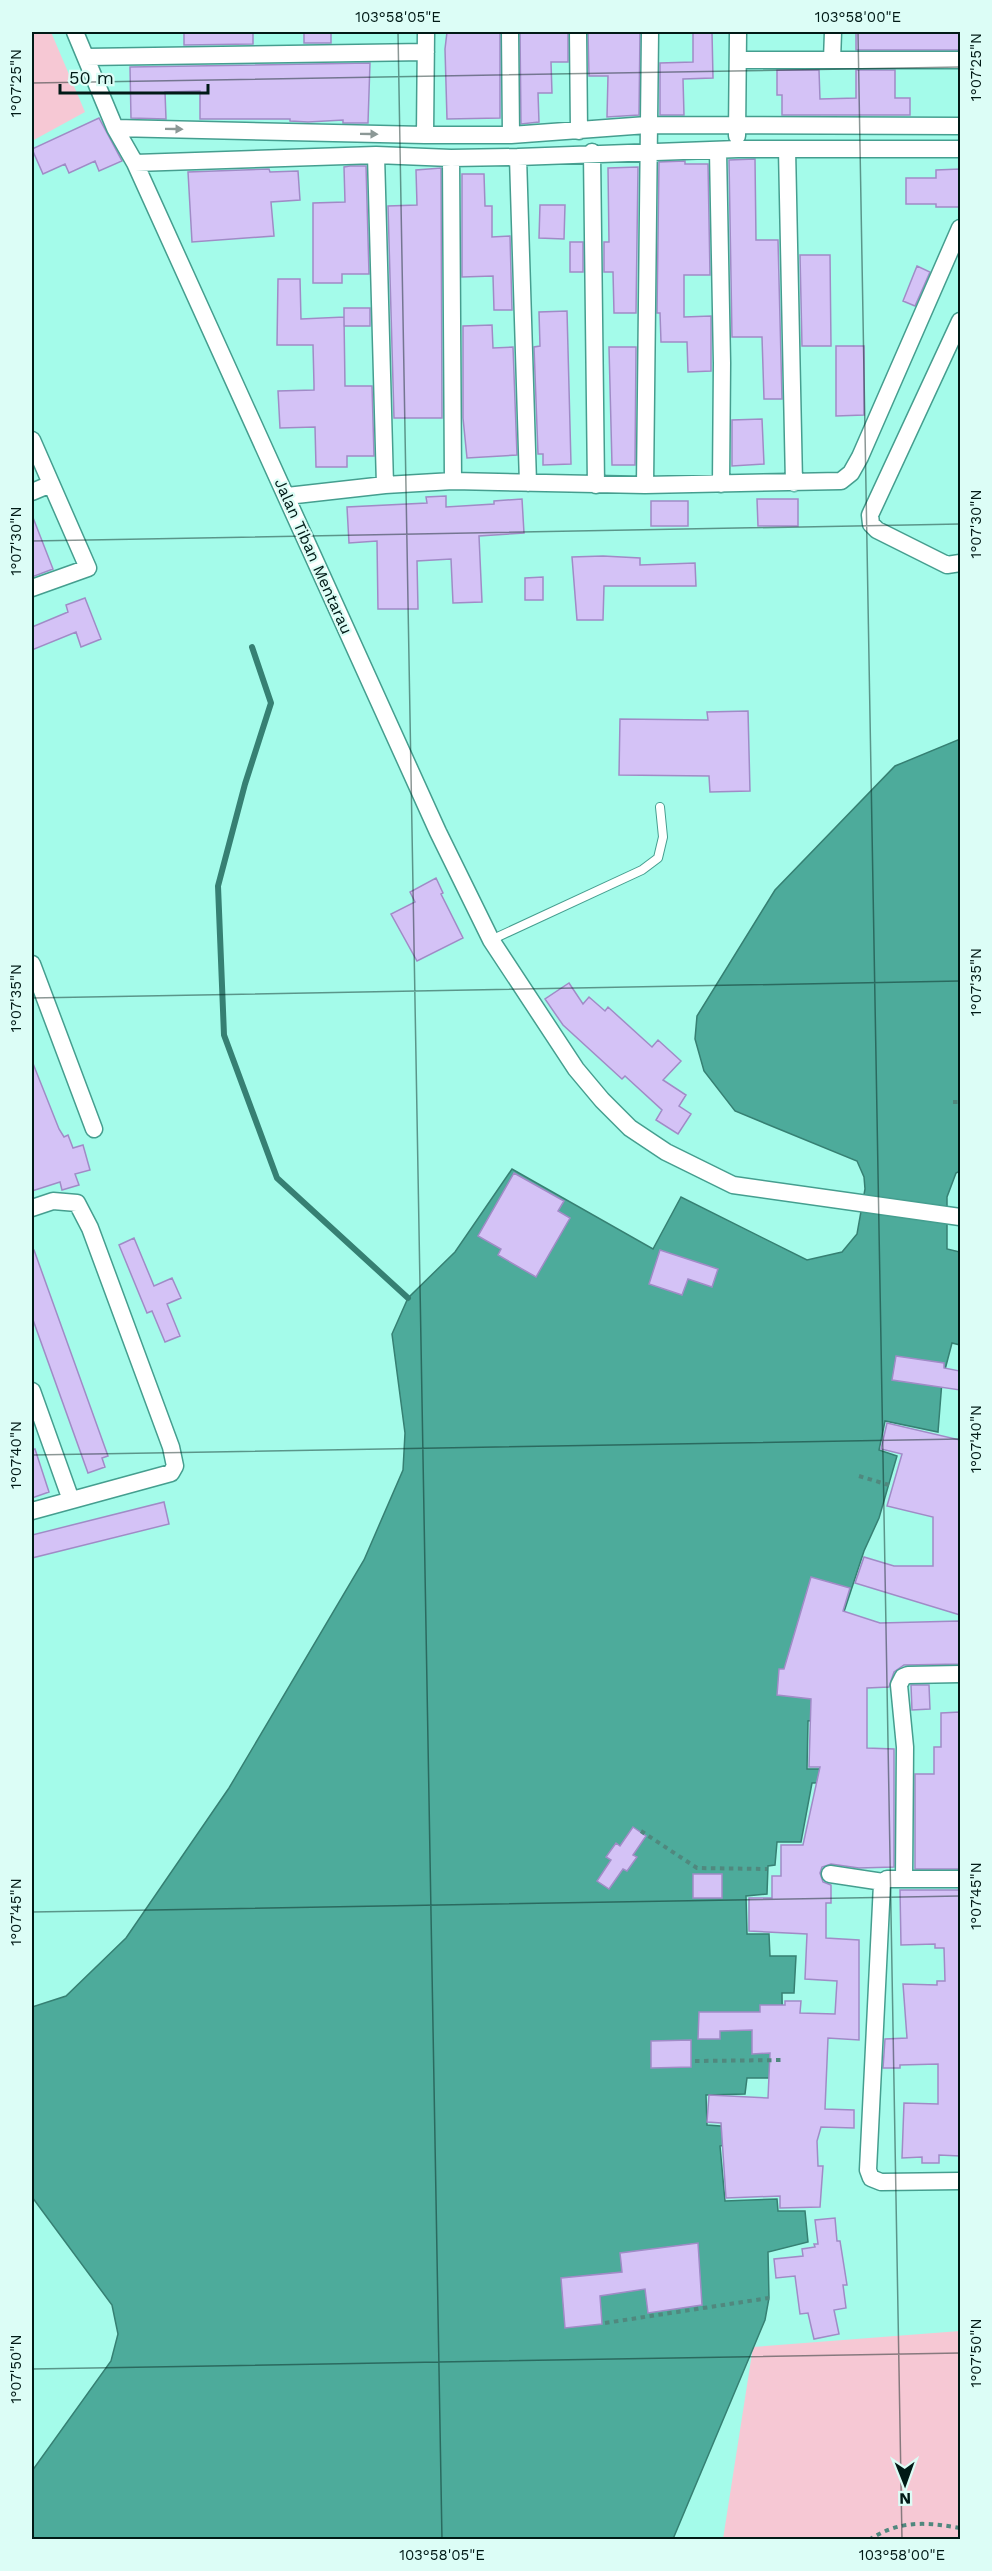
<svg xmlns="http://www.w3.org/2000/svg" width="992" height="2571" font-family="'Work Sans',sans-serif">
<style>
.green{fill:#f6c8d4}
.water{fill:#4dab9b;stroke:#368073;stroke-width:1.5}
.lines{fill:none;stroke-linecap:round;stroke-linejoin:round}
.stream{stroke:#368073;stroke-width:6}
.building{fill:#d4c2f6;stroke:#a08bc6;stroke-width:1.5}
.lane-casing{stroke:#459e8f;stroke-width:10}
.street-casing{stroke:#459e8f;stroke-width:19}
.path{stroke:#50887e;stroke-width:4;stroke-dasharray:4.5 4.5;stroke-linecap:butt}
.lane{stroke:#fff;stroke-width:8}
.street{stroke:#fff;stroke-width:16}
.oneway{fill:#8c9896}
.ticks{fill:none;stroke:#001a16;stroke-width:1.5;stroke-opacity:0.45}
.labels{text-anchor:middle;stroke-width:4.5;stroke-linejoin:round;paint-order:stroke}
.street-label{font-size:16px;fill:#001a16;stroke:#dcfdf6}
.neatline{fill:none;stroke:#001a16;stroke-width:2}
.ticks-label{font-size:15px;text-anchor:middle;fill:#001a16}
</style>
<rect width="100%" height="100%" fill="#a4fbea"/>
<path class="green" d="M32,32H51L85,112L32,141Z
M960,2331V2539H723L753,2347Z"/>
<path class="water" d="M960,739V1171L956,1173L947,1197V1249L960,1252V1345L952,1343L942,1381L938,1432L885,1421L879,1450L897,1456L879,1518L864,1551L836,1636L824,1719L808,1721L807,1769H860L859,1782L812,1783L801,1842H777L775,1865L768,1866L767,1894L746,1896L747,1934H769L770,1956H796L794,1993H782L783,2078H747L745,2094L706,2095L707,2125L734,2127L735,2143L720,2146L725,2201L777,2199L778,2211H805L808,2242L768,2252L769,2298L765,2320L673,2539L32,2540V2471L111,2361L118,2334L112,2305L32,2197V2007L66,1996L126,1938L229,1788L364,1560L403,1470L405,1433L392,1334L408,1298L455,1252L512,1169L653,1249L681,1197L807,1260L842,1252L857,1234L865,1189L864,1177L857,1161L735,1111L704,1071L695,1039L697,1016L775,890L895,766Z"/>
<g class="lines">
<path class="stream" d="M252,647L271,703L245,784L218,886L224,1035L277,1178L408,1298"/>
</g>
<path class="building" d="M184,32H253V44L184,45Z
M304,32H331V43H304Z
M447,32H500V118L447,119L445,49Z
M520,32H568V62H551L552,93H538L539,122L521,124Z
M588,32H640L639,115L607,117L608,76H589Z
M693,32H712L713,78L683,79L684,115H660V63L693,62Z
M856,32H960V50H856Z
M370,63L368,123H343V120L308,122L290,121V119H200V91L165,92L166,119L131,118L130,67Z
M777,70H819L820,99L856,98V70H895V98H910V115H782V95H777Z
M99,118L122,161L99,171L95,161L69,173L65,164L43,174L32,149Z
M755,159L756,240H778L782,399H764L762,337H732L729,160Z
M685,161V164H708L710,275H684V317L711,316V371L688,372L687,342H661L660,313H657L659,162Z
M350,166H366L369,274H342V283H313V203L345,202L344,167Z
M638,167L636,313H614L613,272H604V242H609L608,168Z
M441,168L442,418H394L388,206L417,205L416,170Z
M269,169L270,172L298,171L300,200L271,202L274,236L192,242L188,172Z
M960,169V207H936V204H906V178H936V170Z
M462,174H484L485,206H492V237L510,236L512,310H494L493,276L462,277Z
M540,205H565L564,239L539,238Z
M570,242H583V272H570Z
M800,255H830L831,346H802Z
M917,266L930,272L915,306L903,301Z
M278,279H300L301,319L344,317L345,386H372L374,456H347V467H316L315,427L280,428L278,391L314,390V385L313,345H277Z
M344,308H370V326H344Z
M567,311L571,464L543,465V454H538L534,347L540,346L539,312Z
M492,325L493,348L513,347L517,455L467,458L463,418V326Z
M836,346H864V415L836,416Z
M609,347H636L635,465H612Z
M762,419L764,464L732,466V420Z
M446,496V507L494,504V501L522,499L524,533L479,536L482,602L453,603L451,559L417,561L418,609H378L377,541L349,543L347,507L427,503L426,497Z
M757,499H798V526H758Z
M651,501H688V526H651Z
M32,515L53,569L32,577Z
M603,556L640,558V565L695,563L696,586H604L603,620H577L572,557Z
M543,577V600H525V578Z
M85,598L101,639L81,647L76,632L32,650V627L68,612L66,605Z
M748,711L750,791L710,792L709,776L619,775L620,719L708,720L707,712Z
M436,878L443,893L441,894L463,938L417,961L391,914L415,902L410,892Z
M569,983L583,1004L589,997L605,1011L608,1007L652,1047L658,1040L681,1061L663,1080L686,1095L679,1106L691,1114L678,1134L656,1120L662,1110L625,1076L622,1079L563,1025L545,999Z
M32,1061L59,1129L64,1137L68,1135L73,1148L83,1145L90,1170L75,1174L79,1185L62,1190L60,1182L32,1191Z
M514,1173L564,1201L558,1211L570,1218L536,1277L498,1255L501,1249L478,1236Z
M134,1238L154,1286L172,1278L181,1298L167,1304L180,1336L165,1342L152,1311L147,1313L119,1245Z
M32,1250H34L108,1456L102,1458L105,1467L88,1473L32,1317Z
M660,1250L718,1269L712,1287L688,1279L682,1295L649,1284Z
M896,1356L944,1363V1368L960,1371V1390L892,1380Z
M887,1423L960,1440V1615L855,1583L864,1557L894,1566H933V1517L887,1506L902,1454L881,1449Z
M35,1449L49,1492L32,1498V1450Z
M164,1502L169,1524L32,1558V1535Z
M811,1577L850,1588L843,1611L880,1623L960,1621V1664L904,1665L894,1672L889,1687L867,1688V1748L894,1749V1867L859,1868L831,1864L822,1867L820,1873L823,1882L831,1885V1903H826V1938L859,1940V2040L828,2038L825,2109L854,2110V2128L821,2127L817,2141L818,2166H823L820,2207L780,2208V2196L726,2198L721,2123L707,2122L709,2095L768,2098L770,2053L752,2054V2030L720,2031V2039H698L699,2012H760V2005H785V2001H801L800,2013L835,2014L837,1981L805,1979L807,1934L749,1931V1898H772V1876H781V1845H803L820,1767H809L811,1699L777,1695L779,1669H784Z
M911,1685H929L930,1709L912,1710Z
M960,1712V1869H915V1774H934V1747H941V1713Z
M633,1827L646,1836L633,1855L637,1857L627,1871L623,1869L609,1889L597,1881L611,1860L606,1857L616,1843L620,1846Z
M693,1874H722V1898H693Z
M960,1890V2156L939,2155V2163H922V2157L902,2158L904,2103L938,2104V2064L900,2065V2068H883L885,2039L907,2038L903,1984L937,1985V1981H945L944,1948H935V1944L901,1945L900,1890Z
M691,2040V2067L651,2068V2041Z
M835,2218L837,2241H840L847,2285H843L846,2308L834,2310L839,2334L814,2339L808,2313L800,2314L795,2276L776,2278L774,2259L803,2256L802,2249L815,2247L814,2244H818L815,2220Z
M698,2243L702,2305L648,2313L645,2289L600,2296L602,2324L565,2328L561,2278L622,2272L620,2253Z"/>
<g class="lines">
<defs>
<path id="lane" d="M491,940L642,870L658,858L663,837L660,807"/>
<path id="street" d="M75,32L115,128L135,163L438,832L491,940L576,1069L602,1100L630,1128L666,1152L733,1185L960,1217
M510,32L511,135
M578,32L579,131
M86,57L426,52
M738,60H960
M832,60L833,32
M115,128L425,135H511L647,125L960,126
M425,135L426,32
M737,136L738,32
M787,149L794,483
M718,151L722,363L721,484
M592,152L596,485
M376,155L385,485
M518,157L528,483
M451,158L453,481
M135,163L376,155L451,158L518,157L738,149H960
M960,321L870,515L871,524L877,530L947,565L960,563
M32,440L88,568L32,588
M645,485L650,32
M32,492L51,484
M287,496L385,485L453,481L645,485L841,481L851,473L860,457L960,228
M32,964L94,1129
M32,1208L53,1201L77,1203L90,1228L171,1447L175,1466L171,1473L32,1511
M32,1391L71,1500
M830,1874L883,1882
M904,1879L905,1747L899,1685L903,1677L908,1675L960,1674
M960,1879H887L882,1884L868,2170L871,2178L881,2182L960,2181"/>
</defs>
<use href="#lane" class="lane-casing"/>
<use href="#street" class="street-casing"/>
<path class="path" d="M953,1102H960
M859,1476L889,1485
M641,1831L697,1868L767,1869
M695,2061L783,2060
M605,2323L769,2298
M869,2540C899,2520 926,2522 960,2528"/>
<use href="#lane" class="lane"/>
<use href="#street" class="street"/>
</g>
<defs><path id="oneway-solid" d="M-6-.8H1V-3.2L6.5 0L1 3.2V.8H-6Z" transform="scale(1.5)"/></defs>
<g class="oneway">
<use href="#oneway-solid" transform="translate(174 129) rotate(1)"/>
<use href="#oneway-solid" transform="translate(369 134) rotate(1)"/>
</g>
<path class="ticks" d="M398,32L442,2540M858,32L902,2540M32,83L960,67M32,541L960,524M32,998L960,981M32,1455L960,1439M32,1912L960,1896M32,2369L960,2353"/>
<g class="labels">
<g class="street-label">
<text transform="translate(314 556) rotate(66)" y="6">Jalan Tiban Mentarau</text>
</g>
</g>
<rect width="992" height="2571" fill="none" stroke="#dcfdf6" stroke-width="66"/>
<g transform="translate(905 2484) rotate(179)" stroke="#dcfdf6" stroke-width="4.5" paint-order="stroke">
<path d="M0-4.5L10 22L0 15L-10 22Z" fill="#001a16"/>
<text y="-9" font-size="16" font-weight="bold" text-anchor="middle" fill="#001a16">N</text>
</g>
<path d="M60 84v9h148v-9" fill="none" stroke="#001a16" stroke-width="3"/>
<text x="69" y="84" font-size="18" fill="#001a16" stroke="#dcfdf6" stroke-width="4.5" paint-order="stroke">50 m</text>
<rect x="33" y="33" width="926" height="2505" class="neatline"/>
<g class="ticks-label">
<text x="398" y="22">103°58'05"E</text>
<text x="858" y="22">103°58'00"E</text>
<text transform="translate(976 67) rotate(-90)" y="5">1°07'25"N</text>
<text transform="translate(16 83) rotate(-90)" y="5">1°07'25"N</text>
<text transform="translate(976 524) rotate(-90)" y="5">1°07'30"N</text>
<text transform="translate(16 541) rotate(-90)" y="5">1°07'30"N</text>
<text transform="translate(976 982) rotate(-90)" y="5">1°07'35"N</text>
<text transform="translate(16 998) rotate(-90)" y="5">1°07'35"N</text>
<text transform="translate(976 1439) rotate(-90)" y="5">1°07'40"N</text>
<text transform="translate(16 1455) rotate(-90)" y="5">1°07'40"N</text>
<text transform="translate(976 1896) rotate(-90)" y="5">1°07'45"N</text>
<text transform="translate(16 1912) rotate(-90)" y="5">1°07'45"N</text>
<text transform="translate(976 2353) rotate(-90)" y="5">1°07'50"N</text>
<text transform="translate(16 2369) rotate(-90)" y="5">1°07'50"N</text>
<text x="442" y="2560">103°58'05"E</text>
<text x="902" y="2560">103°58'00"E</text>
</g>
</svg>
